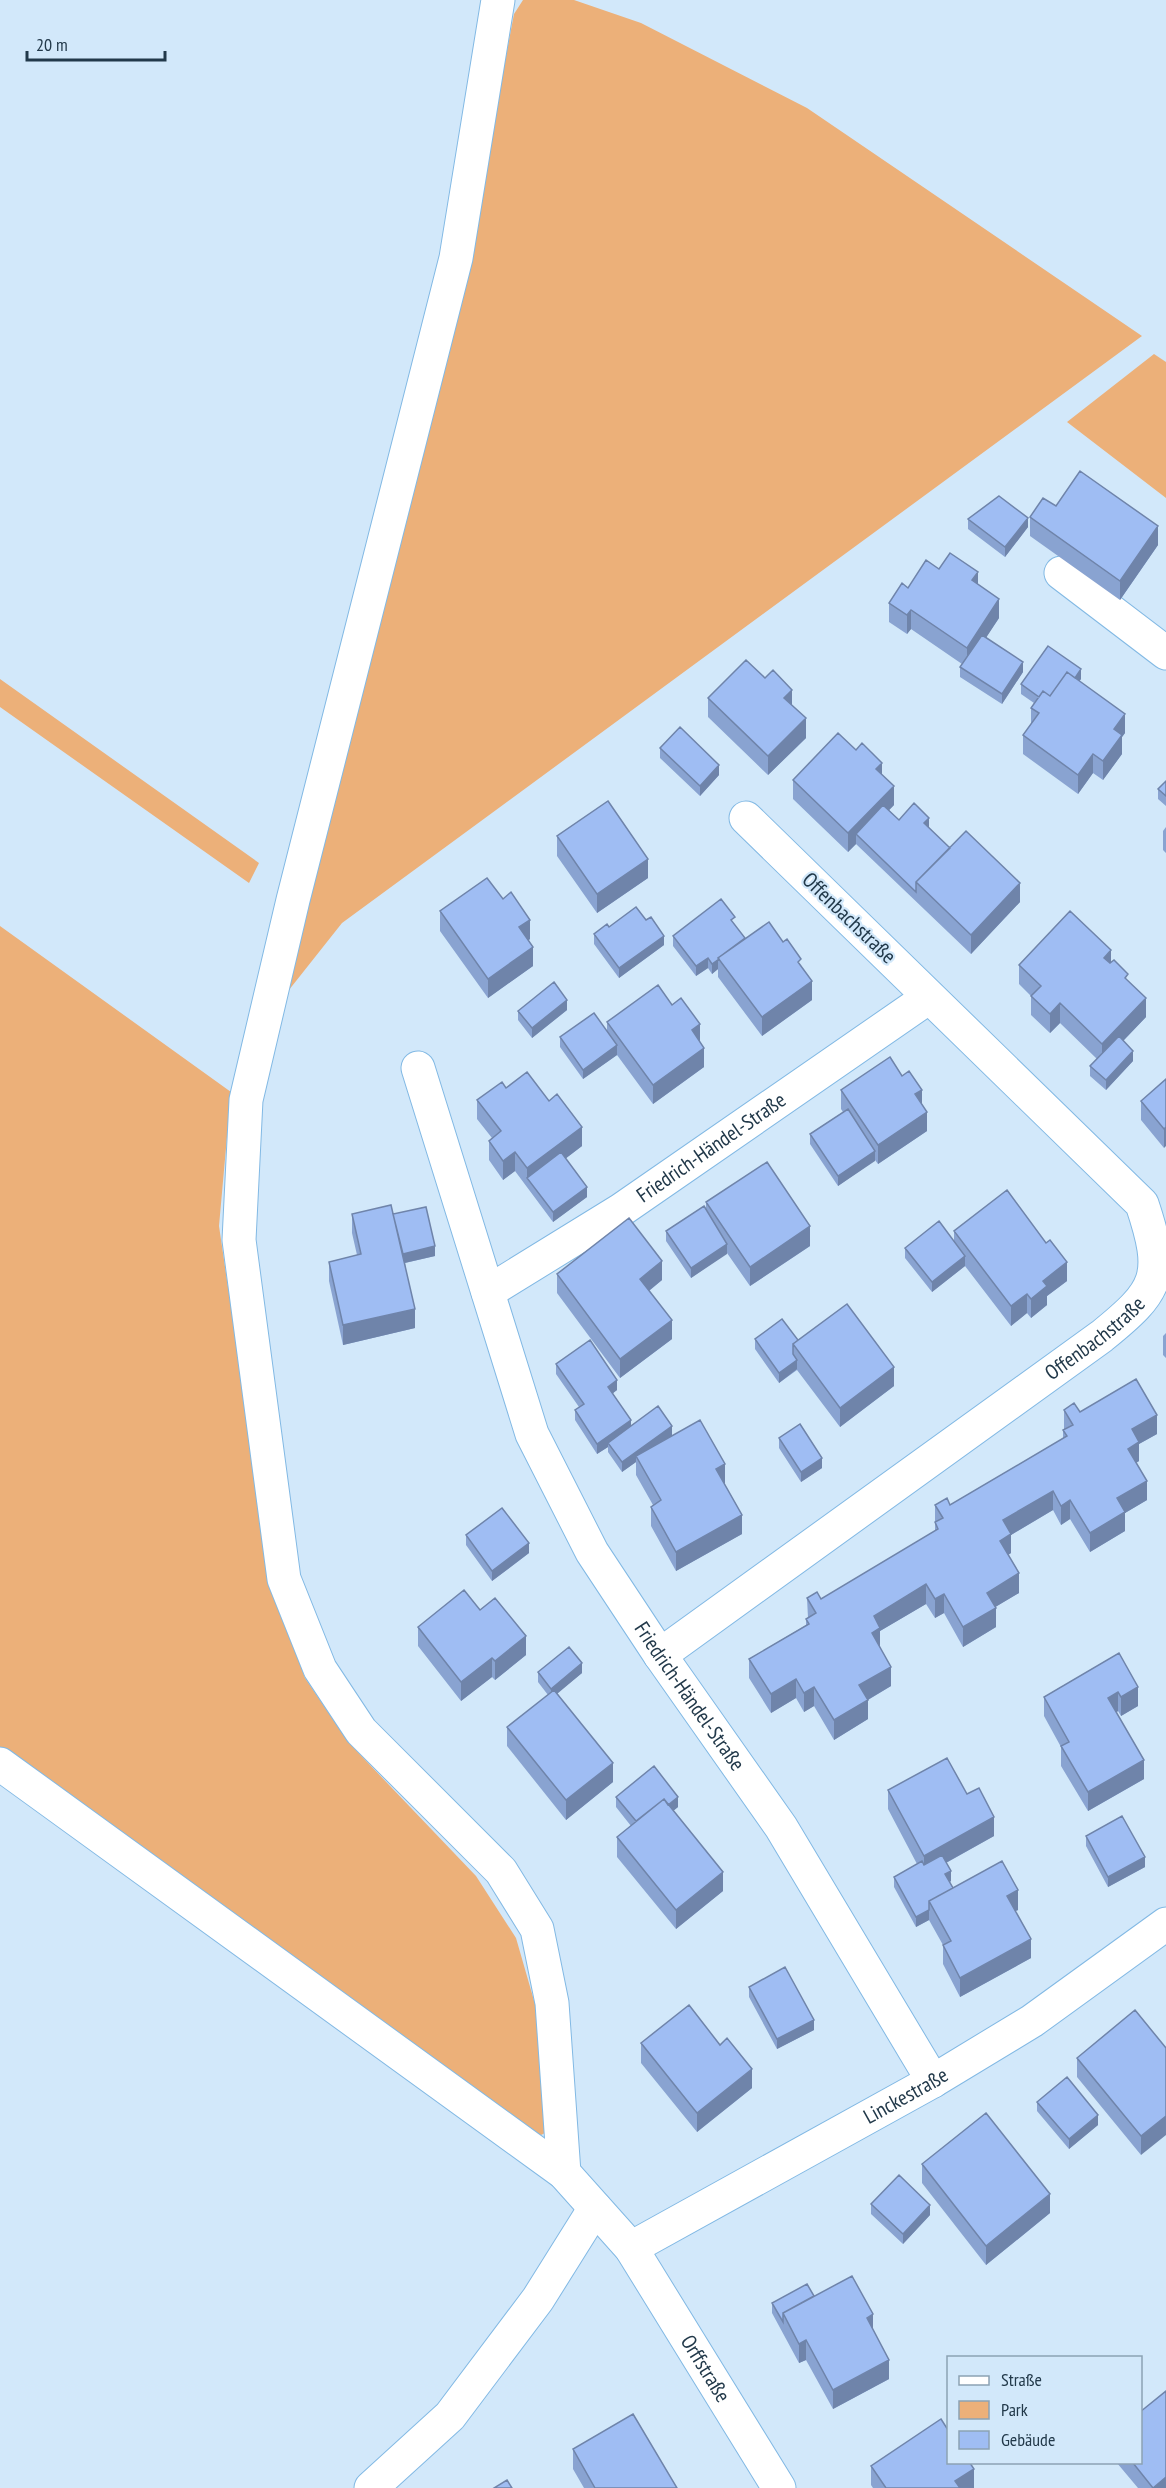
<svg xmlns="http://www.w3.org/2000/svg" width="1166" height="2488" font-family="'PT Sans Narrow',sans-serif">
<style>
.green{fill:#ecb079}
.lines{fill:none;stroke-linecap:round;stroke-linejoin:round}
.minor-casing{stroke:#82b9e4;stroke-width:35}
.minor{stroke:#fff;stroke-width:33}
.wall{fill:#89a3d1}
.shaded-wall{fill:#6f84aa}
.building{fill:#9fbdf3;stroke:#6f84aa;stroke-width:1.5}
.labels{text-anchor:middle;stroke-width:4.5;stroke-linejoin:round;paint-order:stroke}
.street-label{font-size:21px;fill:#22394a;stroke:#d2e8fa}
</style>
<rect width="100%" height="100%" fill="#d2e8fa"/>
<path class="green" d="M523,0H574L641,23L807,108L1142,336L342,923L281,1000L468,255L514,14Z
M1154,354L1166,362V498L1067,422Z
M0,679L259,863L249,883L0,707Z
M0,926L231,1092L219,1226L272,1585L305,1678L349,1743L476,1876L516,1938L537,2011L547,2132L533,2139L0,1752Z"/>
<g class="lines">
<defs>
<g id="minor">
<path d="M498,0L456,258L293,900L246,1100L239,1240L284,1579L320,1669L361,1731L501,1871L537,1929L552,2003L564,2173"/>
<path d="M1061,573L1166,653"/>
<path id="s1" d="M418,1068L532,1434L592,1552L660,1655L781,1827L933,2081"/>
<path id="s2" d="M488,1292L621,1210L929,997"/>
<path id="s3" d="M660,1655L1102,1336C1159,1290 1166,1276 1142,1204L746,818"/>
<path id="s4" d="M0,1764L564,2173L631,2248L779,2488"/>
<path id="s5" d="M631,2248L933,2081L1032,2021L1166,1924"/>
<path d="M371,2488L450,2416L538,2299L595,2208"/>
</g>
</defs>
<use href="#minor" class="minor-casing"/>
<use href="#minor" class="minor"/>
</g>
<path class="wall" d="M1056,506L1158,545L1120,600L1030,536V517Z
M968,519L1028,527L1005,557L968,529Z
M939,569L999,618L986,637L1023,672L1002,704L960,677V667L962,664L911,629L907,634L889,622V603L908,588Z
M1081,679L1079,681L1125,733L1122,737V754L1103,780L1093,773L1078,794L1023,754V735L1031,724V708L1034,703L1021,694V684Z
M708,698L792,706L806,738L768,775L708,717Z
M660,748L719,775L700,796L660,758Z
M882,775L894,805L889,810L899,820L929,828L950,848L1020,902L971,954L856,844L848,852L793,799V780Z
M1166,781V806L1158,799V789Z
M1166,827V853L1163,850V831Z
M557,836L648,878L597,913L557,856Z
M440,911L530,939L529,940L533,966L488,998L440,931Z
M735,925L745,939L801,967L812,1000L762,1036L718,977V969L712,974L708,968L696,976L673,946V936Z
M609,927L664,945L619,978L594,944V934Z
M1111,963L1128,981L1146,1017L1123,1041L1133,1061L1106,1090L1090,1076V1066L1097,1059L1060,1023L1050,1033L1031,1015V996L1019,984V965Z
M567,1010L532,1038L518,1020V1011Z
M607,1022L700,1043L704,1067L653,1104L617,1055L583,1079L560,1047V1037L607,1031Z
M1166,1079L1164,1148L1141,1120V1101Z
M506,1088L582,1146L565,1159L587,1197L553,1222L515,1171L503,1180L489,1160V1141L492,1138L477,1119V1100Z
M841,1090L922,1104L927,1131L878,1164L875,1160L838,1186L810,1144V1134L843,1112L841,1109Z
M706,1202L810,1246L750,1286L727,1253L691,1278L666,1241V1231L706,1209Z
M352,1214H393L435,1256L405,1263L415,1328L343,1345L329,1281V1262L357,1255L352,1233Z
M954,1231L1067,1281L1047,1296V1305L1031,1318L1027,1313L1011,1326L965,1266L932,1292L905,1258V1248L954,1241Z
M557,1274L662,1280L649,1291L672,1339L620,1378L557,1293Z
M1166,1333V1358L1163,1355V1336Z
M755,1339L798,1340L894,1386L840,1427L797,1370L779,1383L755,1349Z
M556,1364L617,1390L613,1393L631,1426L672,1436L725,1483H724L742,1534L676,1571L651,1526V1507L653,1505L636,1475V1462L622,1472L608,1452V1447L597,1454L575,1420V1410L579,1407L556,1374Z
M1064,1410L1080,1412L1157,1434L1139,1444V1461L1136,1463L1147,1500L1125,1513V1531L1090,1552L1070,1519L1061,1525L1053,1510L1011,1535V1553L1008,1555L1019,1593L995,1607L996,1627L963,1647L944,1613L935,1618L926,1604L880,1631V1647L891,1686L868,1700V1719L834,1740L814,1706L804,1712L796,1698L771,1713L749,1678V1659L806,1625V1619L808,1618L807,1598L821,1599L935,1531V1505H950L1063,1439V1430H1064Z
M779,1438L822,1468L801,1482L779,1448Z
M466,1535L529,1553L492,1581L466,1545Z
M480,1610L526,1655L495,1680L492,1677L461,1701L418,1646V1627Z
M1119,1653L1138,1706L1121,1716L1118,1711L1116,1713L1144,1779L1088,1811L1061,1766V1747L1044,1716V1697Z
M538,1672L582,1673L557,1693L613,1782L566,1820L507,1746V1727L548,1695L538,1682Z
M888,1790L967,1794L994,1836L946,1863L951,1881L950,1882L953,1888L1018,1910L1015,1911L1031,1958L960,1997L943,1964V1945L929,1920L916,1927L894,1887V1877L917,1864L888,1809Z
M616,1797L678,1807L673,1811L723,1891L676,1929L617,1857V1837L631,1826L616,1807Z
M1086,1836L1145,1867L1108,1887L1086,1846Z
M749,1987L814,2030L777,2049L749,1997Z
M641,2043L752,2088L697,2132L641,2063Z
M1166,2048L1141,2155L1077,2077V2058Z
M1037,2102L1098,2125L1069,2149L1037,2111Z
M922,2164L1050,2213L986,2265L922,2183Z
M871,2204L930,2215L903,2244L871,2214Z
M814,2296L873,2330L889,2379L833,2409L806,2360L799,2363L772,2313V2303Z
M573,2449L677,2488H584L573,2469Z
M1117,2463H1140L1166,2488H1138Z
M871,2466L974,2488H873L871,2485Z"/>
<path class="shaded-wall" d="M1028,518V527L1005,557V547Z
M1158,526V545L1120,600V581Z
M978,572V591L972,580Z
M999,599V618L967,667V648Z
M911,610V629L907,634V615Z
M1023,662V672L1002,704V694Z
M1081,669V679L1070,694V684Z
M792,690V709L784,698Z
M1125,714V733L1122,737V754L1103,780V761L1114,729Z
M806,718V738L768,775V756Z
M1093,754V773L1078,794V775Z
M882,763V782L876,769Z
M719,765V775L700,796V786Z
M894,786V805L861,839L856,834V844L848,852V833Z
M929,818V828L924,823Z
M648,859V878L597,913V894Z
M1020,883V902L971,954V935Z
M530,920V939L519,946V927Z
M664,936V945L619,978V968Z
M533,947V966L488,998V979Z
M1111,950V969L1104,958Z
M708,958V968L696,976V966Z
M718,959V969L712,974V964Z
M812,981V1000L762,1036V1017Z
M1146,998V1017L1102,1063V1044Z
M567,1000V1010L532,1038V1028Z
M1060,1003V1023L1050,1033V1014Z
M700,1024V1043L692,1030Z
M617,1045V1055L583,1079V1070Z
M704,1048V1067L653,1104V1085Z
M1133,1051V1061L1106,1090V1080Z
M922,1090V1109L915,1094Z
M927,1112V1131L878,1164V1145Z
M582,1127V1146L532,1184L527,1178V1168Z
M1166,1127V1146L1164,1148V1129Z
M875,1151V1161L838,1186V1176Z
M515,1152V1171L503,1180V1161Z
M587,1187V1197L553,1222V1212Z
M810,1226V1246L750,1286V1267Z
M727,1244V1254L691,1278V1268Z
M435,1246V1256L400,1264V1254Z
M965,1256V1266L932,1292V1282Z
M662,1261V1280L640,1298V1279Z
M1067,1262V1281L1047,1296V1305L1031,1318V1299L1043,1281Z
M1027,1294V1313L1011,1326V1306Z
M415,1309V1328L343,1345V1325Z
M672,1320V1339L620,1378V1359Z
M797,1360V1369L779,1383V1373Z
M894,1367V1386L840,1427V1408Z
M617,1380V1390L608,1397V1387Z
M1157,1415V1434L1139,1444V1461L1128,1468V1449L1132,1429Z
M631,1420V1430L608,1443V1447L597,1454V1444Z
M672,1426V1436L636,1456V1462L622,1472V1462Z
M822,1458V1468L801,1482V1472Z
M725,1464V1483L716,1488V1469Z
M1147,1481V1500L1125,1513V1531L1090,1552V1533L1117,1498Z
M1053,1491V1510L1011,1535V1553L1000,1560V1541L1003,1520Z
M1070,1500V1519L1061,1525V1506Z
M742,1515V1534L676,1571V1552Z
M529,1543V1553L492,1581V1571Z
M1019,1573V1593L987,1612V1593Z
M926,1584V1604L880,1631V1647L872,1652V1633L874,1616Z
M944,1594V1613L935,1618V1599Z
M996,1608V1627L963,1647V1627Z
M526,1636V1655L495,1680V1661Z
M492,1658V1677L461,1701V1682Z
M582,1663V1673L551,1699V1689Z
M891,1667V1686L859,1705V1685Z
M796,1679V1698L771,1713V1694Z
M814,1687V1706L804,1712V1693Z
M1138,1687V1706L1121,1716V1697Z
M1118,1692V1711L1108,1717V1698Z
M868,1700V1719L834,1740V1720Z
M1144,1760V1779L1088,1811V1792Z
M613,1763V1782L566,1820V1800Z
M678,1797V1807L641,1837V1827Z
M994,1817V1836L924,1875V1856Z
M1145,1857V1867L1108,1887V1877Z
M951,1871V1881L945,1884V1874Z
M723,1872V1891L676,1929V1910Z
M1018,1890V1910L1007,1915V1896Z
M929,1910V1920L916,1927V1917Z
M1031,1939V1958L960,1997V1978Z
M814,2020V2030L777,2049V2039Z
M752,2069V2088L697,2132V2113Z
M1098,2115V2125L1069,2149V2139Z
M1166,2116V2135L1141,2155V2136Z
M1050,2194V2213L986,2265V2246Z
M930,2205V2215L903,2244V2234Z
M873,2314V2333L867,2318Z
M806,2340V2360L799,2363V2344Z
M889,2360V2379L833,2409V2390Z
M974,2469V2488H955V2481Z
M1166,2477V2488H1153Z"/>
<path class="building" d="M1080,471L1158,526L1120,581L1030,517L1043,498L1056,506Z
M999,496L1028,518L1005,547L968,519Z
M950,553L978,572L972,580L999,599L967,648L911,610L907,615L889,603L902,583L908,588L926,560L939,569Z
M982,635L1023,662L1002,694L960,667Z
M1048,646L1081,669L1075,678L1067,672L1050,696L1043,691L1039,697L1021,684Z
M746,660L765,678L773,670L792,690L784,698L806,718L768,756L708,698Z
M1067,672L1125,714L1114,729L1122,735L1103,761L1093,754L1078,775L1023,735L1039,713L1031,708L1043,691L1050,696Z
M680,727L719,765L700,786L660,748Z
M838,733L856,750L862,743L882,763L876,769L894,786L848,833L793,780Z
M1166,781V796L1158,789Z
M608,801L648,859L597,894L557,836Z
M914,803L929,818L924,823L950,848L916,882V892L856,834L883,805L899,820Z
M966,831L1020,883L971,935L916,882Z
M487,878L503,899L511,892L530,920L519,927L533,947L488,979L440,911Z
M721,899L735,917L731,920L745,938L718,958L719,959L712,964L708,958L696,966L673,936Z
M636,907L646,920L651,917L664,936L619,968L594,934L607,924L609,927Z
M1070,911L1111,950L1104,958L1110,963L1114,960L1128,974L1125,978L1146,998L1102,1044L1060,1003L1050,1014L1031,996L1041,986L1019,965Z
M769,922L783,942L787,939L801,959L798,962L812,981L762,1017L718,958Z
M554,982L567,1000L532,1028L518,1011Z
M658,985L672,1005L681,998L700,1024L692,1030L704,1048L653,1085L607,1022Z
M594,1013L617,1045L583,1070L560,1037Z
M1119,1036L1133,1051L1106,1080L1090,1066Z
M890,1057L902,1076L909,1071L922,1090L915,1094L927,1112L878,1145L841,1090Z
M527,1072L549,1101L557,1094L582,1127L527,1168L515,1152L503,1161L489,1141L501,1131L477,1100L502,1082L506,1088Z
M1166,1079V1127L1164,1129L1141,1101Z
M848,1109L875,1151L838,1176L810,1134Z
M561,1152L587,1187L553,1212L527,1178Z
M767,1162L810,1226L750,1267L706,1202Z
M1007,1190L1046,1243L1050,1240L1067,1262L1043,1281L1047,1286L1031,1299L1027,1294L1011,1306L954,1231Z
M391,1205L415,1309L343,1325L329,1262L361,1254L352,1214Z
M704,1206L727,1244L691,1268L666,1231Z
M426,1207L435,1246L403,1254L393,1214Z
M629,1218L662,1261L640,1279L672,1320L620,1359L557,1274Z
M939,1221L965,1256L932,1282L905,1248Z
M847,1304L894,1367L840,1408L793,1344Z
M782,1319L798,1340L793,1344V1354L797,1360L779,1373L755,1339Z
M590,1340L617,1380L608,1387L631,1420L597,1444L575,1410L584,1404L556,1364Z
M1136,1379L1157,1415L1132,1429L1139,1442L1128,1449L1147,1481L1117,1498L1125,1512L1090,1533L1070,1500L1061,1506L1053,1491L1003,1520L1011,1534L1000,1541L1019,1573L987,1593L996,1608L963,1627L944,1594L935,1599L926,1584L874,1616L880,1628L872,1633L891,1667L859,1685L868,1700L834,1720L814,1687L804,1693L796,1679L771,1694L749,1659L809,1624L806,1619L816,1613L807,1598L817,1592L821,1599L938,1529L935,1522L943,1518L935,1505L947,1498L950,1505L1067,1436L1063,1430L1073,1425L1064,1410L1074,1403L1080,1412Z
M658,1406L672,1426L622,1462L608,1443Z
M700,1420L725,1464L716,1469L742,1515L676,1552L651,1507L661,1500L636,1456Z
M800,1424L822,1458L801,1472L779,1438Z
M502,1508L529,1543L492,1571L466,1535Z
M464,1590L480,1610L495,1598L526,1636L495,1661L492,1658L461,1682L418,1627Z
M569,1647L582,1663L551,1689L538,1672Z
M1119,1653L1138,1687L1121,1697L1118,1692L1108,1698L1144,1760L1088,1792L1061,1746L1069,1742L1044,1697Z
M554,1690L613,1763L566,1800L507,1727Z
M947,1758L967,1794L979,1788L994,1817L924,1856L888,1790Z
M654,1766L678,1797L668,1805L664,1799L636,1821L616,1797Z
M664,1799L723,1872L676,1910L617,1837Z
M1122,1816L1145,1857L1108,1877L1086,1836Z
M942,1855L951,1871L945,1874L953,1888L929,1901V1910L916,1917L894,1877L922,1861L924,1865Z
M1002,1861L1018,1890L1007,1896L1031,1939L960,1978L943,1945L951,1941L929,1901Z
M785,1967L814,2020L777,2039L749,1987Z
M689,2005L720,2045L727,2038L752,2069L697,2113L641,2043Z
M1135,2010L1166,2048V2116L1141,2136L1077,2058Z
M1067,2077L1098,2115L1069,2139L1037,2102Z
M986,2113L1050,2194L986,2246L922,2164Z
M899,2175L930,2205L903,2234L871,2204Z
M852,2276L873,2314L867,2318L889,2360L833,2390L806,2340L799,2344L783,2313Z
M807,2284L814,2296L783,2313V2322L772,2303Z
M1166,2391V2477L1153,2488L1133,2463H1140V2412Z
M633,2414L677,2488H595L573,2449Z
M941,2419L948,2430V2463H970L974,2469L955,2481L960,2488H886L871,2466Z
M507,2480L512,2488H494Z"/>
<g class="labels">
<g class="street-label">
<text transform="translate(849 918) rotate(44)" y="7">Offenbachstraße</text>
<text dy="7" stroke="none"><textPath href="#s2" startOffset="266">Friedrich-Händel-Straße</textPath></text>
<text dy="7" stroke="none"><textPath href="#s3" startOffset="538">Offenbachstraße</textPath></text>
<text dy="7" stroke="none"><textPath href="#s1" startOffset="690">Friedrich-Händel-Straße</textPath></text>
<text dy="7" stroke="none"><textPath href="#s5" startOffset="314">Linckestraße</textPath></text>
<text dy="7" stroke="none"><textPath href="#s4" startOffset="939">Orffstraße</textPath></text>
</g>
</g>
<rect x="947" y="2356" width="195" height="108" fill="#d2e8fa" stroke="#8ca2b4" stroke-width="1.5"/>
<rect x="959" y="2376" width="30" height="9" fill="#ffffff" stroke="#8ca2b4" stroke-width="1.5"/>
<text x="1001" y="2386" font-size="18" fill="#22394a">Straße</text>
<rect x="959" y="2401" width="30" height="18" fill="#ecb079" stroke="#8ca2b4" stroke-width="1.5"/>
<text x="1001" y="2416" font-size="18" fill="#22394a">Park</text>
<rect x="959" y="2431" width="30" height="18" fill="#9fbdf3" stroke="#8ca2b4" stroke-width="1.5"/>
<text x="1001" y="2446" font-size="18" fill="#22394a">Gebäude</text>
<path d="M27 51v9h138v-9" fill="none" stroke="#22394a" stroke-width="3"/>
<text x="36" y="51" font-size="18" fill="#22394a" stroke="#d2e8fa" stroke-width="4.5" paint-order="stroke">20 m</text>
</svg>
